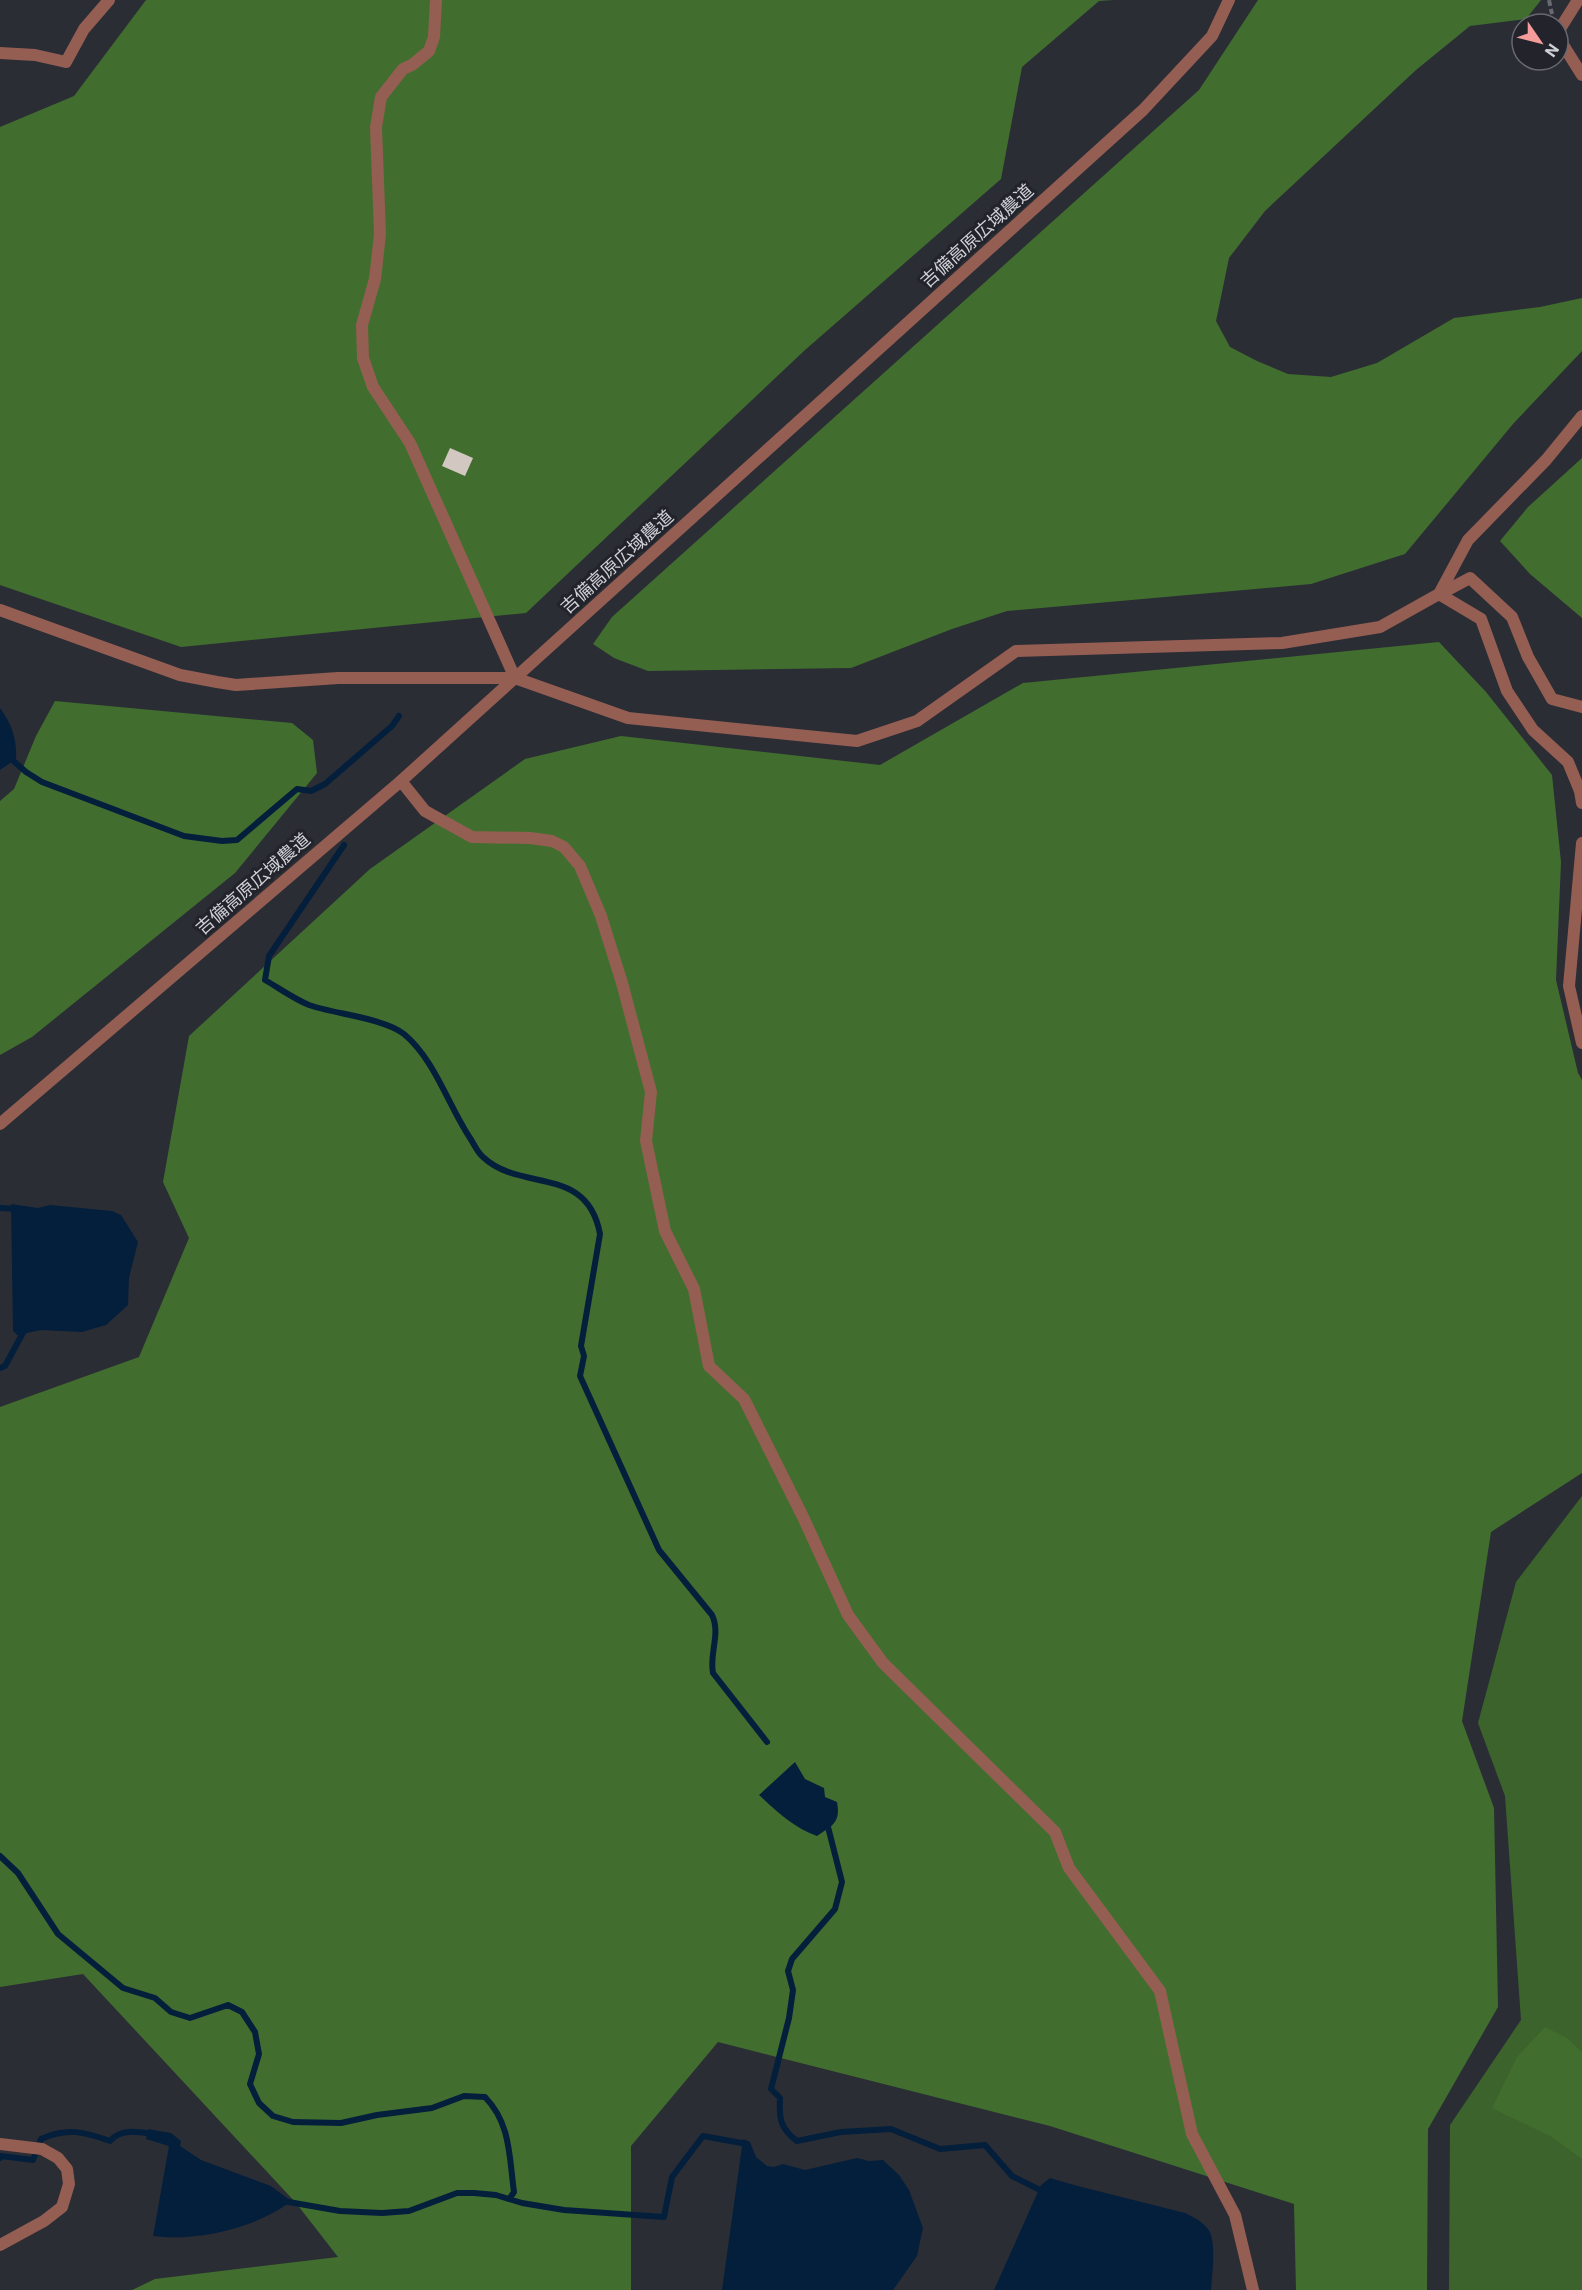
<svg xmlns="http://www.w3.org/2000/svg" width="1582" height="2290" font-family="Roboto,'Noto Sans JP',sans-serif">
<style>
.green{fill:#3b632b}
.forest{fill:#416e2e}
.water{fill:#041f3c}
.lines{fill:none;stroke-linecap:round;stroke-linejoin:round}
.stream{stroke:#041f3c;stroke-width:6}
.building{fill:#d3c7c2}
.path{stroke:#686a71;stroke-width:4;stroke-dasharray:6 3;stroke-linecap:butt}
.minor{stroke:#955e53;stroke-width:12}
.tertiary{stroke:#955e53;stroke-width:12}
.labels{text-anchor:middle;stroke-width:6;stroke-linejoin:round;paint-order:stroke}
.street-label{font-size:18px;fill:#d0d1d7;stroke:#22232b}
</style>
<rect width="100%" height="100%" fill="#2b2d35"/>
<path class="green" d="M1582,1496V2290H1449L1450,2125L1521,2020L1505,1796L1478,1723L1516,1582Z"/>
<path class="forest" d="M146,0H1113L1099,1L1022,67L1001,179L805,350L526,613L181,647L0,585V127L74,96Z
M1258,0H1541L1526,19L1470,26L1416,70L1265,211L1229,258L1216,321L1230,347L1257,361L1288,374L1331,377L1377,363L1454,318L1540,307L1582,298V351L1513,424L1405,554L1311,584L1007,611L952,629L851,668L648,671L614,658L593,644L612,617L1199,90Z
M1582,458V618L1530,574L1500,541L1528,507Z
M1439,642L1486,692L1552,775L1561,862L1556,980L1578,1073L1582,1080V1473L1491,1532L1462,1721L1494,1808L1498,2007L1428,2129L1427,2290H1296L1294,2204L1050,2126L718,2042L631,2146V2290H132L155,2279L338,2257L296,2203L83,1974L0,1987V1407L139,1357L189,1238L163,1182L189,1036L370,869L525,759L621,736L880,765L1023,683Z
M55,701L292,723L313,740L317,773L235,873L32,1037L0,1055V801L14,789L36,736Z
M1545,2027L1567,2038L1582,2052V2159L1552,2137L1492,2108L1517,2057Z"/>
<path class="water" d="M0,708C12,724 17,739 16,759L0,770Z
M11,1204L38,1208L50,1205L112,1211L121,1215L138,1242L129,1278L128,1305L106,1325L82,1332L41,1330L17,1335L13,1331Z
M795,1762L805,1779L824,1788L825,1797L837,1802C841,1823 832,1826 817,1836C794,1828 776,1811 759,1795Z
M148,2129L171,2133L181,2141L180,2146L201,2160L271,2186L291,2201C257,2228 196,2242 153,2236L169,2146L146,2139Z
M743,2139L750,2142L756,2157L767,2166L774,2167L783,2164L805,2170L857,2158L869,2161L883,2160L899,2175L909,2190L923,2228L917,2256L893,2290H722Z
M1050,2178L1074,2185L1185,2213C1193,2217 1202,2221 1208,2229C1217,2241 1212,2275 1211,2290H994L1041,2185Z"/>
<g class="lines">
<path class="stream" d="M0,749L26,772L42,782L184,836L222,841L237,840L297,789L311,791L325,784L392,726L399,716
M344,845L269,956L265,980C279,988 294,999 309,1005C334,1014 384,1018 404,1034C435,1060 448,1105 470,1138C474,1144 477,1152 483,1157C521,1193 587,1164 600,1234L581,1346L584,1356L580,1376L659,1550L712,1615C721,1634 709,1653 713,1673L767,1742
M0,1208L19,1209
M0,1368L5,1366L25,1329
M827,1823L842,1882L835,1909L792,1959L788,1971L793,1990L789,2018L771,2089L780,2098C779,2119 780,2128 797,2141L841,2132L891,2129L940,2149L985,2145L1012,2176L1044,2192
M0,1856L18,1873L58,1934L123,1988L155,1998L171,2012L190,2018L228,2005L242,2012L255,2032L259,2054L250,2084L259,2103L273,2116L293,2122L341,2123L377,2115L432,2108L464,2096L485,2097C511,2124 509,2156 514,2192L510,2198
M0,2158L1,2156L33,2160L41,2139C67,2127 85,2132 110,2141C121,2128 139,2132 153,2134
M283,2201L340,2211L382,2213L409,2211L457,2193H474L496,2195L522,2203L564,2210L664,2217L672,2177L703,2136L747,2144"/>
</g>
<path class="building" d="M450,448L473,458L465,476L442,466Z"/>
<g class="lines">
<path class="path" d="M1549,0L1552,14"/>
<path class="minor" d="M436,0L434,37L429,51L412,65L403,69L381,97L376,127L380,234L375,279L362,325L363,358L373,387L410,443L515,678L628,718L857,741L917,721L1016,651L1282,643L1380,627L1439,594L1481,619L1507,691L1533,730L1568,762L1580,791L1582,803
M1558,32L1578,0
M1558,37L1582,75
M0,53L35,55L66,62L84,29L109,0
M1439,594L1468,540L1546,460L1582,416
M1440,594L1470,578L1512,617L1528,657L1552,699L1582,707
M401,781L425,811L472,837L530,838L552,841L564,847L580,866L601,916L622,983L651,1092L646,1141L665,1231L694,1289L709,1366L744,1399L803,1517L848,1615L883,1663L1055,1832L1069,1868L1160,1991L1192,2134L1235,2215L1253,2290
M1582,843L1569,986L1582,1043
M0,2144L42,2149L58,2158L67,2169L69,2184L62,2207L44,2221L0,2245"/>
<path class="tertiary" d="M0,610L180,675L217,682L236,685L338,678H515
M0,1124L401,781L1143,110L1212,36L1229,0"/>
</g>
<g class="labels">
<g class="street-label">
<text transform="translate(977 236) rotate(-42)" y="6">吉備高原広域農道</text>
<text transform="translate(617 562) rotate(-42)" y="6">吉備高原広域農道</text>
<text transform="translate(253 884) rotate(-41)" y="6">吉備高原広域農道</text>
</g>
</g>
<g transform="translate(1540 42) rotate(125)"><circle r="28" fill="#22232b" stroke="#686970" stroke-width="1.5"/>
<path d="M0-4.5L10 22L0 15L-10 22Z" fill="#f59b9a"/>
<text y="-9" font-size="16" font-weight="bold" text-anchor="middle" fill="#d0d1d7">N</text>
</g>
</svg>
